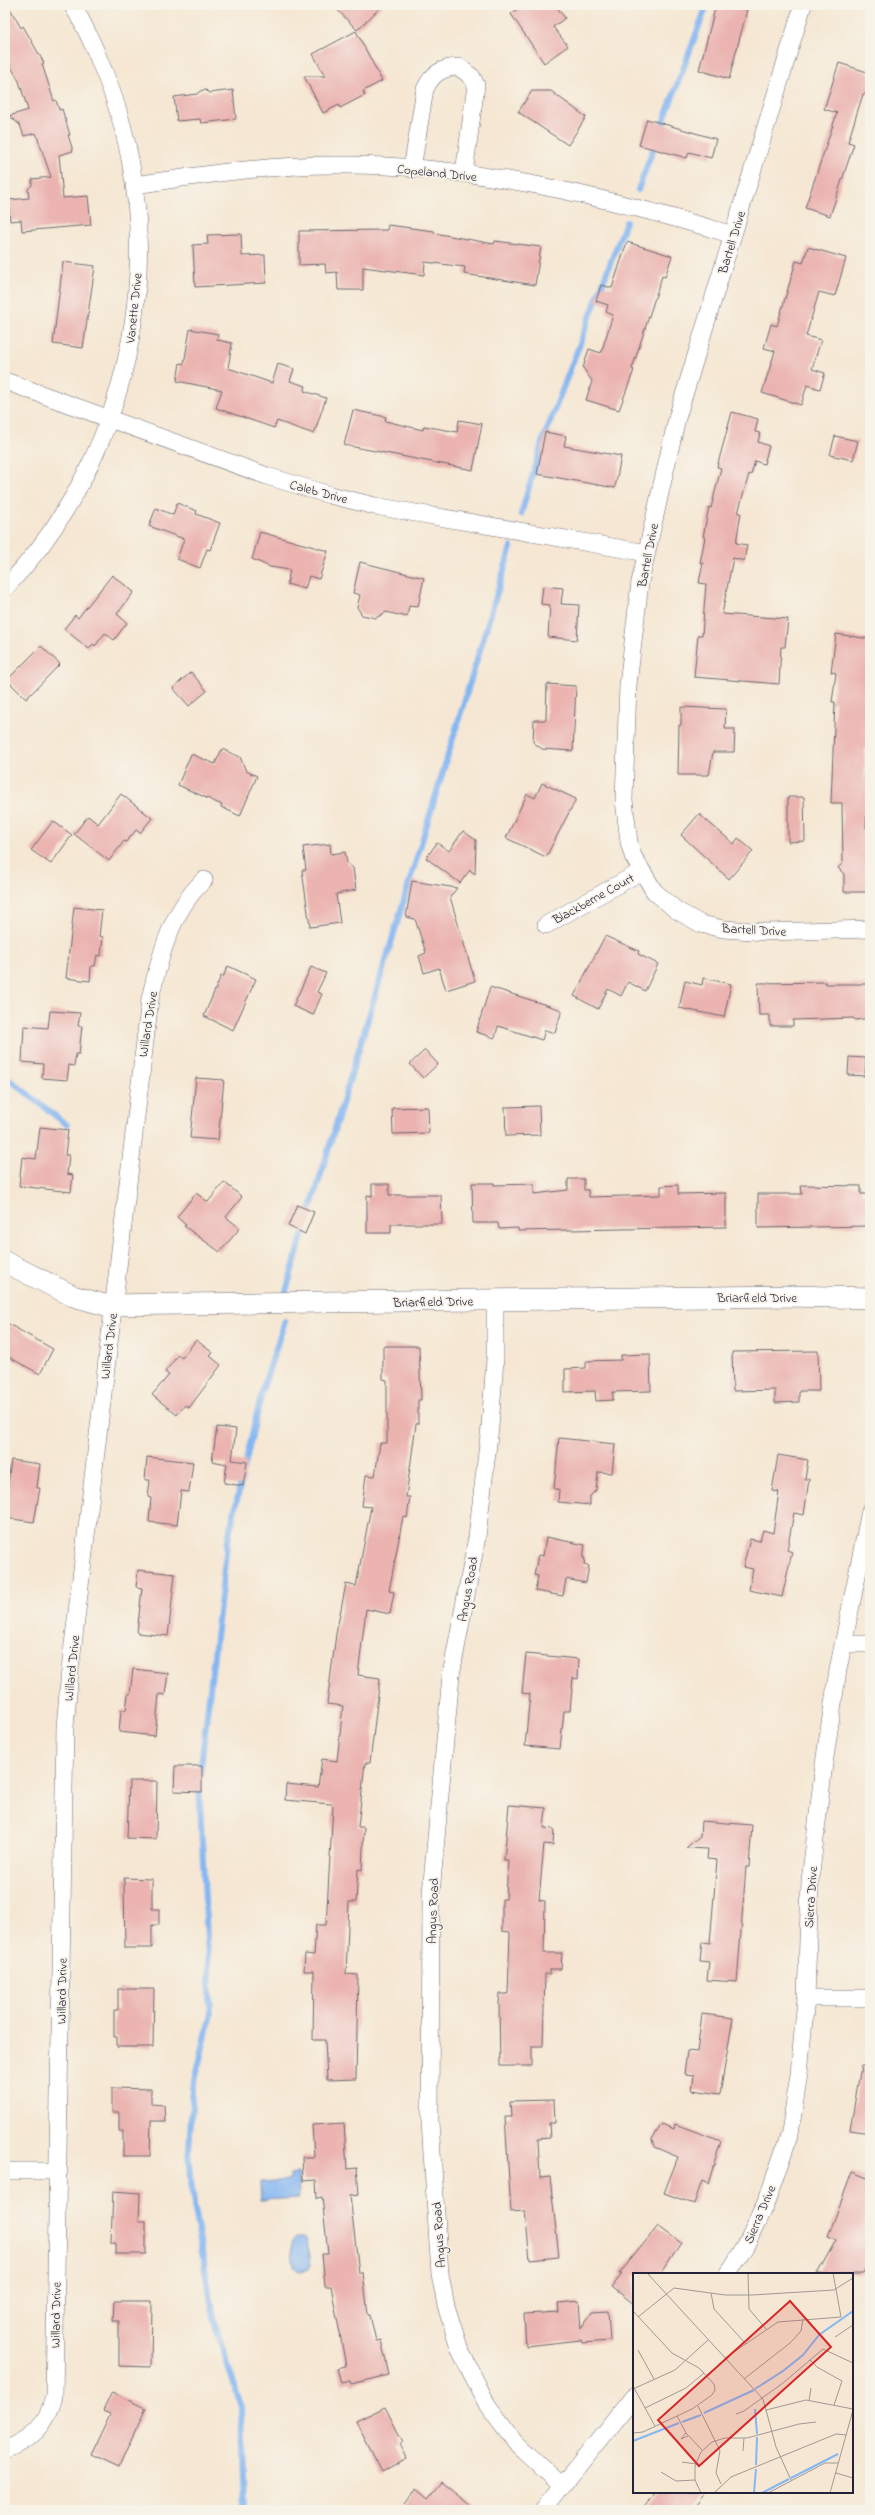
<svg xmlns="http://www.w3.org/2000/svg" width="875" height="2515" font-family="'Indie Flower',sans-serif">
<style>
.water{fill:#86b7f2;stroke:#546c96}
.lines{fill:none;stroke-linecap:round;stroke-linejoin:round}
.stream{stroke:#86b7f2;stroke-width:6}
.building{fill:#ebb4b1}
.minor-casing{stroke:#6c6770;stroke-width:18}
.tertiary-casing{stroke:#6c6770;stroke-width:22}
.minor{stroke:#fff;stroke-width:17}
.tertiary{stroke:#fff;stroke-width:21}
.labels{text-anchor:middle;stroke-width:3.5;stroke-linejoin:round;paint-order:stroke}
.street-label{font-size:13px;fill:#22223b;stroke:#f7f3e8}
.inset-river{fill:none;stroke:#86b7f2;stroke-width:2}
.inset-road{fill:none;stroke:#a19896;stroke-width:1}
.view{fill:#d62828;fill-opacity:0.15;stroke:#d62828;stroke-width:2}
.inset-edge{fill:none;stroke:#22223b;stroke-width:2}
</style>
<rect width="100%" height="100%" fill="#f7f3e8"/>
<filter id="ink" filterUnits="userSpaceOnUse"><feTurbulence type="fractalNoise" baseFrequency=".025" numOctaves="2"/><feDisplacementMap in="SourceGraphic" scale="8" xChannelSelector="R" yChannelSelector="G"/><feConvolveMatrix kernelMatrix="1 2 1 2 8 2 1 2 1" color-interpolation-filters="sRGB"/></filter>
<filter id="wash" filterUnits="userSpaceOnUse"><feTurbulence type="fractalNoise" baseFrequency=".012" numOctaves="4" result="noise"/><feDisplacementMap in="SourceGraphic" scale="16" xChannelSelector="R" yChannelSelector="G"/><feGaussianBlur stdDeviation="0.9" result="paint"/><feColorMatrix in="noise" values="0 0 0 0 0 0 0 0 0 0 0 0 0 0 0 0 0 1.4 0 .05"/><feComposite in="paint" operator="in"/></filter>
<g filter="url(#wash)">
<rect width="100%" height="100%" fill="#f5e7d3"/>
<path class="water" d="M298,2174L299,2198L261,2200L260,2182L290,2180V2175Z
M296,2237H303L307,2240L310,2265L307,2270L299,2271L294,2267L291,2242Z"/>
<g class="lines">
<path class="stream" d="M660,131L707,5
M638,190L656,141
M521,514L542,443L626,222
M5,1076L67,1125
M308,1217L511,547
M285,1295L305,1226
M244,1469L263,1388L285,1321
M200,1774L227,1544L242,1478
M199,1785L211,2014L193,2088L189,2150L193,2205L216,2327L241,2407L244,2510"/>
</g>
<g id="blocks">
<path class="building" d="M5,5H8L21,28L23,26L44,63L42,64L54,101L56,100L59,110L62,109L70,135H68L73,151L59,155L63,198L88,196L91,225L22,231L21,220L10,221L8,200L29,198L28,189L32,185V179L51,177L36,133L24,136L20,125L9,116L28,110L19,81L5,56Z
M333,5H383L357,30Z
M523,5H555L565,18L553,27L568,46L544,63L511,14Z
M716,5H730L747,10L729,79L699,70Z
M356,31L382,81L363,91L365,95L340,108L339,105L323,113L304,76H325L313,54Z
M839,63L870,73V94H863L848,142L854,144L830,216L805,208L837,113L824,109Z
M206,90L209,93L233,90L236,119L201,123L200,119L177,121L174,97L197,94L200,91Z
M532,91H551L586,117L568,145L518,112Z
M647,119L716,139L711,158L689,152L687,158L639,145Z
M388,225L434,231V233L494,244L495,241L541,247L535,285L464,274L465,267L425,262L424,275L363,267V290H338L337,272L326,273L325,264L299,265V231L387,230Z
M241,234L242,256L265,255L266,283L195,287L193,245L208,244L207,235Z
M627,242L672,256L665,277L662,276L632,369L634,370L619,410L586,400L592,381L583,368L589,349L601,353L613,315L606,312L608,305L596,301L601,285L612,288Z
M808,247L846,258L835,296L819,292L806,336L821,340L812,369L825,373L820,389L807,385L801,405L762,393L775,351L764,348L771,324L777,326L796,261L803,263Z
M63,262L95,266L83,348L53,344Z
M190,329L218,334L217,340L232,343L228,368L272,383L278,364L294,369L290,381L306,386L304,391L326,398L314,434L277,421L274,428L216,408L222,390L177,381L180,363L184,364Z
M353,410L386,417L385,421L423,430L424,426L457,432L459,420L482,424L473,470L344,445Z
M732,412L758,419L755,432L760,433L758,442L769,446L764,464L755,461L751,475L749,474L738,513H741L736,543L747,545L744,561L733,558L722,614L788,619L785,647H781L779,684L694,677L698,635H702L706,584L699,583L703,563H700L705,537H703L709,507L711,508L721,468L717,467Z
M545,432L566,436L564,446L621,456L615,488L537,474Z
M835,436L858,441L853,460L830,455Z
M177,503L197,511L196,514L220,523L210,550L207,549L200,568L177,559L184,539L149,526L156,508L173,515Z
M260,532L328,551L319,579L309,576L305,589L287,584L290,570L270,567L252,559Z
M360,562L424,578L418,607L409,606L407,617L386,612L376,618L362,615L357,607L360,595L353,593Z
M112,575L134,592L117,614L127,623L114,640L105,633L95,646L93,644L89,649L64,629L75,615L78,618Z
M543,586L563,588L561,604L579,605L577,640L548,637L550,605L541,604Z
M836,634L870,639L868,748H865V779L868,780L866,828H870V892H844V874L838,868L843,863L842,803H831L835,702H832L836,673L831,672Z
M41,646L60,664L26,699L7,680Z
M191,672L207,691L189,706L173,688Z
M547,684L576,686L573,751L542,749L533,742L534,720H546Z
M681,707L726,709L725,729H735L734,752H713L709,775H678L679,725H681Z
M222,749L240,757L246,771L257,776L240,816L221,807L222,805L178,785L191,754L215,764Z
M542,783L576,799L546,857L506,838L527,794L535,798Z
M121,794L152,818L140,833L136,830L126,842L124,841L109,861L74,834L88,816L98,824Z
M788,797H804L805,841L788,842Z
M699,814L734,844L738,838L753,851L729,879L681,835Z
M53,821L72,835L51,864L31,850Z
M463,831L476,840L475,874L470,870L460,883L426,858L437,843L449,851Z
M330,844L331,854L345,852L347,863L353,868L356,890L336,894L340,923L310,927L302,870H306L303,847Z
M412,881L457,888L450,897L475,981L446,990L439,968L424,973L419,956L426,953L415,919L406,917Z
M74,907L102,910L99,936L103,937L101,956L97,955L95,966H91L90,981L66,978Z
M605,936L639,951L638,954L658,964L645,991L628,982L621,996L608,989L598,1009L574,996Z
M228,966L256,979L233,1030L204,1016L221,976L223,977Z
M311,967L326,973L317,992L322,994L313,1015L293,1006Z
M703,978L731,984L724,1017L679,1008L685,981L702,985Z
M826,982V984H868V987H870V1018L856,1020L853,1018L793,1020V1026H770V1015H759L758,983Z
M490,987L562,1010L555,1033L545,1030L542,1040L498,1026L495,1038L476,1032Z
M50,1011L80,1013L78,1026H82L79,1054H76L74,1066L69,1065L67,1080L42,1078L43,1064L22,1062L24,1026L48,1028Z
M425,1050L438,1064L423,1078L410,1064Z
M849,1057L866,1058L865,1076L848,1075Z
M196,1078L224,1080L218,1140L190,1138Z
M539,1106L540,1135L506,1136L505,1107Z
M428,1107L429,1133L393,1134L392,1108Z
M40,1127L68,1130L65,1155H69L67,1174L73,1175L71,1192L19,1186L22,1157L36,1159Z
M568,1179H584V1190H588L589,1197L661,1195V1186L678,1185V1194L726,1193V1227L518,1231V1228L499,1229L498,1223H473L472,1183H494V1185L534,1184V1194L568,1190Z
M224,1182L242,1197L226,1217L240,1228L220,1252L184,1226L186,1225L177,1217L196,1193L208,1202Z
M372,1184H389V1195H441L442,1224H391V1233H367V1195L372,1196Z
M801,1185L861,1186V1194H870V1226L758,1228V1194H802Z
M297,1205L314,1212L305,1234L288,1226Z
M5,1322L53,1349L40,1374L5,1355Z
M196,1340L213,1353L210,1356L221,1365L189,1408L185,1405L177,1415L152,1395L169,1375L165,1372L178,1355L182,1358Z
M383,1346H419L421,1400H418V1424H416L406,1497H410L407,1518L403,1517L389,1591L394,1592L390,1614L366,1609L358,1675L380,1678L370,1763H365L358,1827H364L362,1870L358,1869L356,1902H349L346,1974L358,1975L356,2079L327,2080L325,2040H313L314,1971H304L305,1954L314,1955L316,1925H326L333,1806L331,1804L285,1800L286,1784L318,1787L322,1759L337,1761L343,1706L327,1704L336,1634L346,1584L356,1586L371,1507L362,1506L366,1475L375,1476L380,1443H387V1380L383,1379Z
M818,1351L819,1391H799V1402L775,1403V1390L733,1391L732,1352Z
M650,1354L651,1391L613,1392V1400L596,1401L595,1391L565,1392V1369L586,1368V1361L621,1360V1355Z
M217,1427L236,1429L232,1460L247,1462L243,1486L224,1483L227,1464L212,1461Z
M559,1438L615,1444L612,1473L598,1472L596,1490L590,1496V1505L558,1502L559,1489H554Z
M778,1455L808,1460L805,1479H809L804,1515L794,1513L787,1550L792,1552L782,1597L749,1590L753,1569L743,1567L750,1539L760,1541L763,1530L773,1533L779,1492L772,1491Z
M147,1457L193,1462L189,1492L181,1491L177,1525L149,1522L151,1498L148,1497L150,1480H145Z
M11,1460L40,1464L37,1488H40L34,1522L5,1518V1492L7,1493Z
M546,1537L585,1545L583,1558H585L584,1565L589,1566L586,1583L566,1579L563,1596L535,1591L538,1576L534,1575L538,1555L543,1556Z
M138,1570L175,1574L168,1636L137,1633L142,1588L136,1587Z
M526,1654L579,1659L578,1679L573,1678L570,1711H564L560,1749L525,1746L530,1694L522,1693Z
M133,1669L168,1673L165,1695L159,1694L155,1736L119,1732L121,1710H126L128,1694H130Z
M175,1766H202V1792L174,1791Z
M129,1781H157L156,1839L127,1838Z
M509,1805L546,1808L544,1828L554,1829L553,1845L544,1844L539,1900L545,1901L544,1953H562L561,1969H550V1974H545L543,2046H532V2066H500L499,2003L500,1994H508L510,1932L502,1931V1899H506L508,1860H504Z
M701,1821L752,1825L749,1867H746L737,1982L707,1980L709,1962L700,1961L702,1942L710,1943L717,1860L707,1859L708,1849L686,1848L700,1836Z
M124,1878L152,1879V1909H159V1925H152V1948H125Z
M118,1989H154L153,2047H117V2037H114V2010H118Z
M702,2014L733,2018L720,2094L692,2090L694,2075L684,2074L687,2051L697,2052Z
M861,2066H870V2133L850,2130Z
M112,2088L151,2089V2104L164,2105L165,2121H151L150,2156H123V2131H119V2112H112Z
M554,2100L555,2123H549L550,2138L538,2139L540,2178L550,2177L559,2257L530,2260L525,2211L511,2212L505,2117H511L510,2101Z
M344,2123L347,2169L357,2168L359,2195L350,2196L359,2273H363L368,2315H370L376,2341L381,2340L389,2375L351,2384L350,2381L341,2383L337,2368L346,2366L331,2286H325L322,2254H328L322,2197L317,2198L316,2180L303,2181L302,2157H314L312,2125Z
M662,2124L674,2129L675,2124L721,2141L708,2184L702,2181L694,2204L664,2193L678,2157L654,2147L652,2139Z
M852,2172L870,2179V2260L863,2274H817L836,2240L828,2237Z
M113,2191L140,2193L139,2221H146V2254H115V2243H111Z
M658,2226L681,2243L660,2274H634V2304L612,2287L622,2274H619Z
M114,2301H152L151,2367L119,2366V2321H113Z
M579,2301L581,2329L593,2312L608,2311L610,2341L582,2343L581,2340L526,2346L524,2314L559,2312L558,2303Z
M112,2392L146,2408L119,2467L91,2454L110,2414L103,2411Z
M385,2407L403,2442L399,2444L406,2458L382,2471L356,2421Z
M442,2482L477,2510H400L417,2488L429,2498Z
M656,2492H707L693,2510H642Z"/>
</g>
</g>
<g filter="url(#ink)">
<use href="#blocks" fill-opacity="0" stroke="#6c6770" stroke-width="1"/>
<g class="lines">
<defs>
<path id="minor" d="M803,5L677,418L640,582L628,685L624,800L629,842L633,856L654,891L676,910L701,924L723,929L766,932L870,929
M412,169L425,89C432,74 442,67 459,67L472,77L476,85L464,173
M135,185C201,175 267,165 335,165C467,163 607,197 733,235
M5,381L267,476L330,495L375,506L647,553
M5,588C137,451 176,236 100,62C92,42 84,23 72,5
M546,925L640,872
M495,1300V1359L490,1427L477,1537L451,1675L431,1893L430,2122L440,2274L446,2306L460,2350L488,2406L516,2443L562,2486
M844,1644H870
M806,1998H870
M5,2171H59
M728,2274L746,2245L767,2200L790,2133L799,2074L806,1998L810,1881L824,1764L838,1670L870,1511
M5,2450C33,2438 46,2427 54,2397L65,1727L70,1670L150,999C160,956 171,911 204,880
M543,2510L634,2396"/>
<path id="tertiary" d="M5,1262L73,1296L105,1305L790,1296L870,1298"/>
</defs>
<use href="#minor" class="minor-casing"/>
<use href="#tertiary" class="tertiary-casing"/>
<use href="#minor" class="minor"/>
<use href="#tertiary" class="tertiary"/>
</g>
</g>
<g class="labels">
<g class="street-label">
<text transform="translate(437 172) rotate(6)" y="5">Copeland Drive</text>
<text transform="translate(731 242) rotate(-73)" y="5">Bartell Drive</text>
<text transform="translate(133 308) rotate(-84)" y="5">Vanette Drive</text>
<text transform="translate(319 491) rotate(15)" y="5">Caleb Drive</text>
<text transform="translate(647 555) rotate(-79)" y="5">Bartell Drive</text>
<text transform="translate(593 898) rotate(-29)" y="5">Blackberne Court</text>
<text transform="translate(754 929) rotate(3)" y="5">Bartell Drive</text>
<text transform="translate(147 1024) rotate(-81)" y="5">Willard Drive</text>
<text x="757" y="1302">Briarfield Drive</text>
<text transform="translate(433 1301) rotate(-1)" y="5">Briarfield Drive</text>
<text transform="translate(108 1346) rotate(-83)" y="5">Willard Drive</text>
<text transform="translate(467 1589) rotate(-80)" y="5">Angus Road</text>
<text transform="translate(71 1668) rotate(-84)" y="5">Willard Drive</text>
<text transform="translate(810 1897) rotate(-86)" y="5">Sierra Drive</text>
<text transform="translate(432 1911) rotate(-88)" y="5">Angus Road</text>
<text transform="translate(61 1991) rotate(-89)" y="5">Willard Drive</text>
<text transform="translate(759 2214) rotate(-67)" y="5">Sierra Drive</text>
<text transform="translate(438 2235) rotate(-94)" y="5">Angus Road</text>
<text transform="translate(55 2315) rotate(-89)" y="5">Willard Drive</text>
</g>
</g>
<g transform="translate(633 2273)">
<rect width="220" height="220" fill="#f5e7d3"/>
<path class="inset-river" d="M122,116L150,98L170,82L186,62L220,38M122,136L124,161M71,140L121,117M49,149L68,142M0,168L46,150M123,192L124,164M158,205L205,181M121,220L123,196M129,220L156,206"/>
<path class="inset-road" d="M14,0L130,126L143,174L158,207M115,0L116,36L133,56M78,20L81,36L113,71M0,38L39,80L66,95L81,111L82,117L79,122L59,136L10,159L0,160M5,44L41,15L92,22H119L201,17L220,5M202,64L220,52M5,77L21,106M92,85L145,49L208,44L200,0M177,87L184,94L209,108L201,132M111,106L157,70L168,58L170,46M0,113L22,153M0,116L42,97L75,67M176,128L178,115M65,133L87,178L83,200L88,211M12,135L53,115L71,100M133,137L173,127L220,136M103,141L111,138L150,110L190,76L220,90M44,143L53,160L69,177M53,160L48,166L55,163M110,178L111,165M49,189L63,191M28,199L43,208L62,207M203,200L220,205M68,220L62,207V193L68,179L79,169L92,165H114L166,151L183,149M81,220L98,204L203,161L213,162M135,220L192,190H205M197,220L220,137"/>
<path class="view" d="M157,28L198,74L66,193L25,147Z"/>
<rect width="220" height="220" class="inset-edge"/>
</g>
<rect width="875" height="2515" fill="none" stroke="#f7f3e8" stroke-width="20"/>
</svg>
